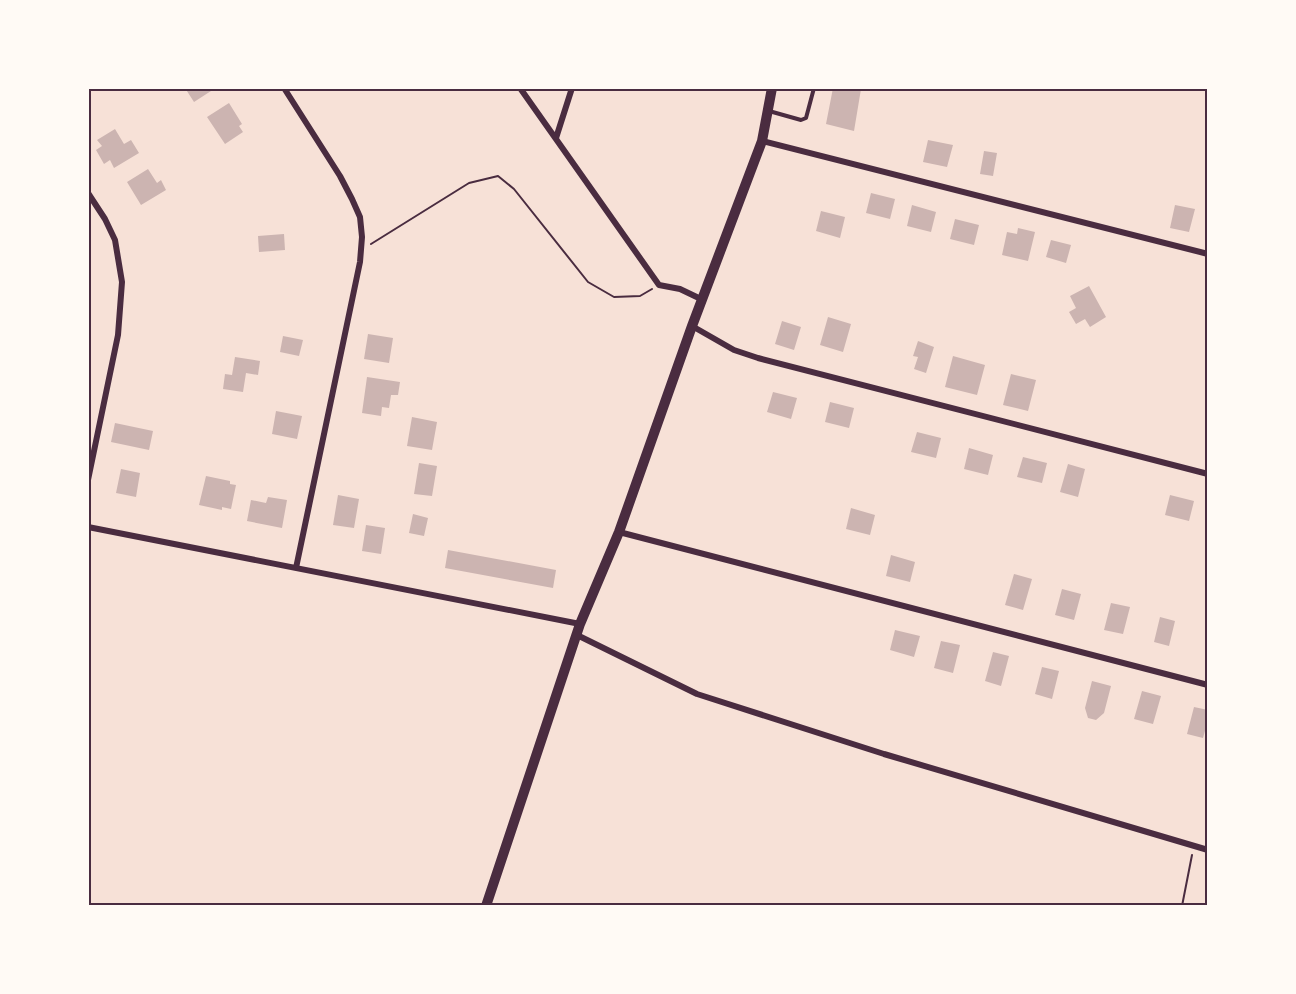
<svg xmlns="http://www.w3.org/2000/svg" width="1296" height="994" font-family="'Times New Roman',serif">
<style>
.building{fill:#ccb4b1}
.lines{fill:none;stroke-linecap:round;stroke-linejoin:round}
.path{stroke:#4a2c40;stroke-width:2}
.service{stroke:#4a2c40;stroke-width:4}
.minor{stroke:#4a2c40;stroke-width:6}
.secondary{stroke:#4a2c40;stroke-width:10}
.neatline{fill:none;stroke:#4a2c40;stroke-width:2}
</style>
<rect width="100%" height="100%" fill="#f7e1d7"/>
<path class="building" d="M185,88H209L211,91L194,102Z
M833,88L861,89L854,131L826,124Z
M229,103L242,124L239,126L243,132L225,144L207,117Z
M115,129L124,144L131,140L139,153L114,168L110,160L104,164L96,150L102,146L97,140Z
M928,140L953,145L947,167L923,162Z
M984,151L997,153L993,176L980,174Z
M148,169L157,183L161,180L166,190L141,205L127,182Z
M871,193L895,199L890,219L866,213Z
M912,205L936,212L931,232L907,226Z
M1175,205L1195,209L1189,232L1170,228Z
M821,211L845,217L840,238L816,231Z
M955,219L979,225L974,245L950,239Z
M1018,228L1035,232L1028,261L1002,255L1007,232L1017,234Z
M284,234L285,250L259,252L258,236Z
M1051,240L1071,245L1066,263L1046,257Z
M1089,286L1106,317L1090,327L1085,319L1076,324L1069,312L1076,308L1070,296Z
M828,317L851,324L843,352L820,345Z
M782,321L801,327L794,350L775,344Z
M368,334L393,338L389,363L364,359Z
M283,336L303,340L299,356L280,352Z
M918,341L934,347L926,373L914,369L918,357L913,356Z
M953,356L985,365L977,395L945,387Z
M235,357L260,361L258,375L246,373L243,392L223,389L225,374L232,375Z
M1011,374L1036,380L1028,411L1003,405Z
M367,377L400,382L398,395H391L389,408L382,407L381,416L362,413Z
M773,392L797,398L791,419L767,412Z
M830,402L854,408L849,428L825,422Z
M276,411L302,416L297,439L272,434Z
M412,417L437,422L432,450L407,446Z
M115,423L153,431L149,450L111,442Z
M917,432L941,438L936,458L911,452Z
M969,448L993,455L988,475L964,469Z
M1023,457L1047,463L1042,483L1017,477Z
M419,463L437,466L432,496L414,494Z
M1068,464L1085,469L1078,497L1060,492Z
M121,469L140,473L136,497L116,493Z
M206,476L230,481V484L236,485L231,509L222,507V510L199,505Z
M338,495L359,499L354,528L333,525Z
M1170,495L1194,501L1189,521L1165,515Z
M268,497L287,500L282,528L247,521L251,500L266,503Z
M851,508L875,515L870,535L846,529Z
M413,514L428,518L424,536L409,533Z
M366,525L385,528L381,554L362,551Z
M448,550L556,570L553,588L445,568Z
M891,555L915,562L910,582L886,576Z
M1014,574L1032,579L1023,610L1005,605Z
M1062,589L1081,594L1074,620L1055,615Z
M1111,603L1130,607L1123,634L1104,630Z
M1160,617L1175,621L1169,646L1154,642Z
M895,630L920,636L914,657L890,650Z
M941,641L960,645L953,673L934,668Z
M993,652L1009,656L1001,686L985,681Z
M1042,667L1059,671L1052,699L1035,694Z
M1092,681L1111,686L1104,713L1096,720L1088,718L1085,708Z
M1142,691L1161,696L1153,724L1134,719Z
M1194,707L1208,710V720L1203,738L1187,734Z"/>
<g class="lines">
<path class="path" d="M371,244L469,183L498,176L514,189L588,282L614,297L640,296L652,289
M1182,906L1192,855"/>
<path class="service" d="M769,111L801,120L806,118L814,88"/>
<path class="minor" d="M284,88L340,176L352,199L360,217L362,237L360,262L296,568
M520,88L659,285L680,289L703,300
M556,138L572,88
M762,141L1208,254
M88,193L105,219L115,240L122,282L118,335L88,480
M692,326L734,350L758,358L1208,474
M88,527L580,624
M619,532L1208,685
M577,635L697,694L884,754L1208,850"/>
<path class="secondary" d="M486,906L580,624L619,532L692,326L762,141L772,88"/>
</g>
<rect width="1296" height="994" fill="none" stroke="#fffaf5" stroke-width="180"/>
<rect x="90" y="90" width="1116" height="814" class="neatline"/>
</svg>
